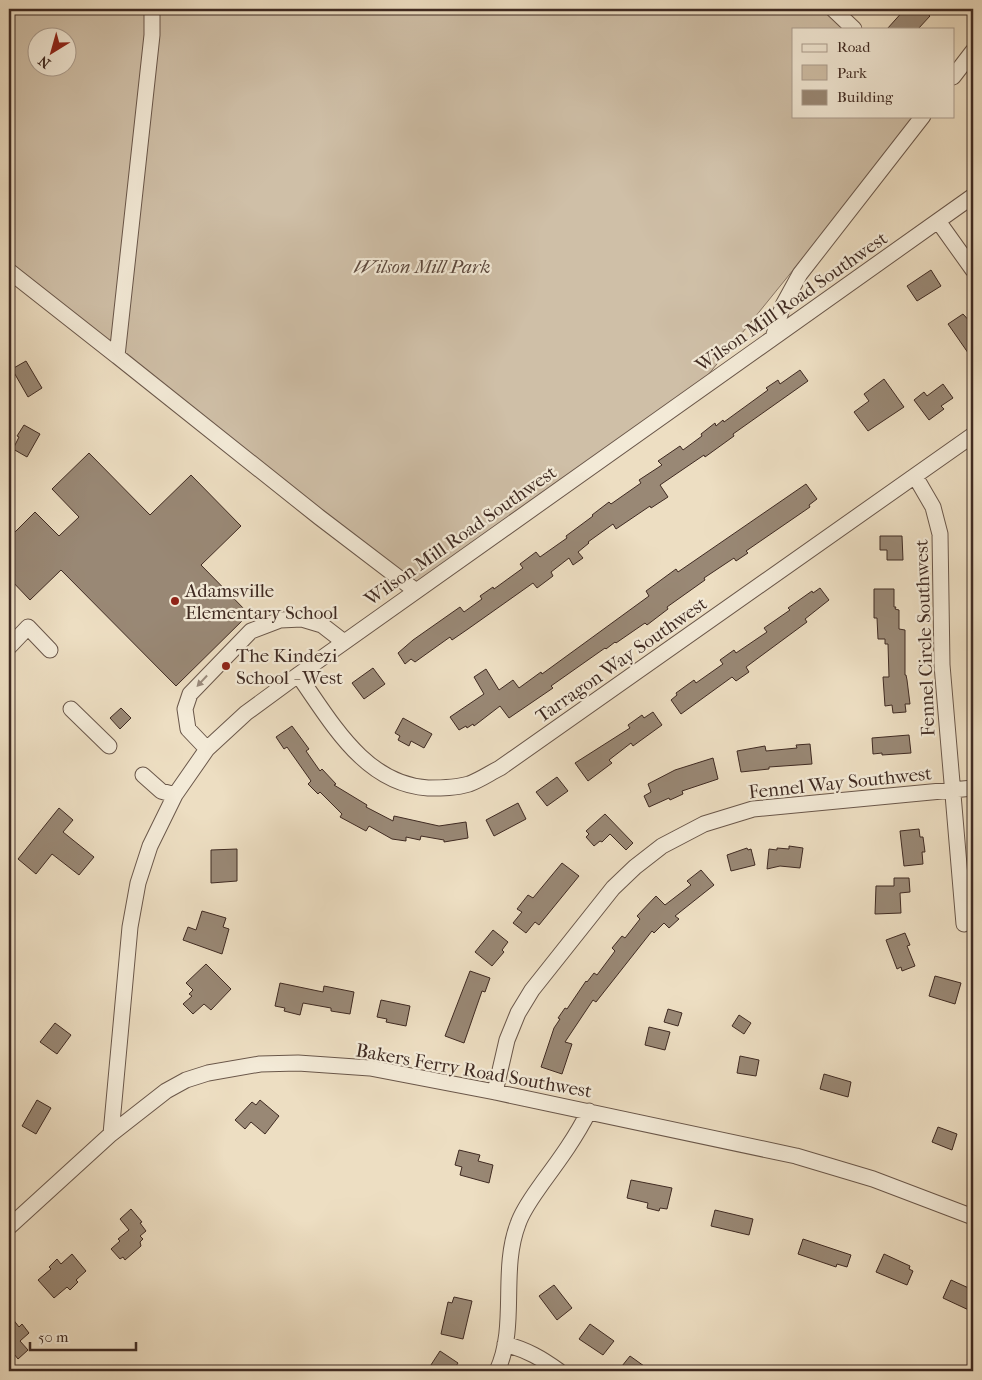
<svg xmlns="http://www.w3.org/2000/svg" width="982" height="1380" font-family="'IM FELL French Canon',serif">
<style>
.green{fill:#cfbfa7;stroke:#877464;fill-rule:evenodd}
.building{fill:#998875;stroke:#3f2a22}
.lines{fill:none;stroke-linecap:round;stroke-linejoin:round}
.minor-casing{stroke:#6a574a;stroke-width:17}
.minor{stroke:#f3ead7;stroke-width:15}
.oneway{fill:#998a7c}
.poi-dot{fill:#8f2418;stroke:#f3ead7;stroke-width:2}
.labels{text-anchor:middle;stroke-width:4.5;stroke-linejoin:round;paint-order:stroke}
.park-label{font-size:19px;font-style:italic;fill:#5c483d;stroke:#f3ead7}
.street-label{font-size:19px;fill:#3f2a22;stroke:#f3ead7}
.poi-label{font-size:19px;fill:#3f2a22;stroke:#f3ead7;text-anchor:start}
</style>
<rect width="100%" height="100%" fill="#eddec2"/>
<filter id="stains"><feTurbulence type="fractalNoise" baseFrequency=".004" numOctaves="4"/><feColorMatrix values="0 0 0 0 .2 0 0 0 0 .09 0 0 0 0 .02 0 0 0 .5 -.17"/></filter>
<radialGradient id="worn" r=".72"><stop offset=".6" stop-color="#630" stop-opacity="0"/><stop offset="1" stop-color="#630" stop-opacity=".3"/></radialGradient>
<path class="green" d="M9,9H830L851,29H793V116H918L695,391L411,596L9,275ZM38,38H68V68H38Z"/>
<path class="building" d="M905,9H922L930,16L918,29H887Z
M931,270L941,286L917,301L907,286Z
M963,314L973,325V360L948,324Z
M26,361L42,388L28,397L12,369Z
M800,370L808,381L733,434L734,436L705,457L704,455L660,485L668,497L651,508L650,506L616,529L613,524L588,542L589,543L578,552L583,558L573,565L569,558L551,572L553,576L537,588L533,583L468,629L452,640L450,637L415,662L411,659L405,664L398,653L413,640L460,607L464,612L482,599L480,596L493,587L494,589L523,568L520,564L536,552L540,557L567,538L566,536L593,516L592,515L609,502L611,504L641,483L639,480L662,465L658,461L680,446L683,450L702,436L701,434L715,423L716,426L723,420L724,422L768,390L766,388L778,380L780,384Z
M884,379L904,407L868,431L854,412L869,401L864,394Z
M943,384L953,398L941,406L944,409L929,420L914,400L924,392L927,396Z
M24,425L40,434L27,457L13,449L19,437L17,436Z
M89,453L150,515L191,475L241,526L201,565L249,614L176,686L61,570L30,600L9,578V538L35,512L59,536L79,517L52,489Z
M806,484L817,499L809,505L810,507L746,551L748,553L736,561L734,558L704,578L705,580L667,607L668,609L647,625L645,623L616,643L615,642L606,649L605,648L551,686L553,688L509,718L500,706L474,726L473,724L467,728L466,726L459,730L450,717L484,694L474,677L486,669L499,690L513,680L519,688L541,672L542,674L649,596L646,591L676,569L678,572Z
M880,536H902L903,560H887V550H880Z
M820,588L829,600L805,619L807,622L746,667L749,672L736,681L732,677L681,714L671,700L677,695L676,693L694,680L696,683L723,664L720,660L734,650L736,653L767,632L764,628L790,610L788,608L812,591L813,593Z
M874,589H894V607H896L895,609L899,610V629L905,630V675H906L907,680L910,704H905L906,712L893,713L892,705L885,706L883,677H889L888,644H885V639H878L877,618H874Z
M373,668L385,684L364,699L352,683Z
M121,708L131,718L120,729L110,718Z
M653,712L662,725L633,746L631,743L609,760L612,763L588,781L575,763L630,728L628,725L642,715L644,718Z
M403,718L432,734L424,748L411,741L409,746L398,740L400,736L395,733Z
M292,726L309,749L306,751L320,771L322,769L336,784L334,785L367,805L366,807L393,821L394,816L439,826L466,822L468,838L444,842V840L421,836L420,840L406,837V841L392,839L369,826L366,831L340,817L342,814L320,792L318,794L308,784L311,781L287,747L284,749L276,737Z
M909,735L911,753L882,755V753L873,754L872,738Z
M810,744L812,764L769,767V769L741,772L737,751L765,746L766,751L797,748L796,745Z
M713,758L718,779L682,791L683,794L670,800L669,798L649,807L644,796L651,792L648,784L675,770Z
M557,777L568,791L547,806L536,792Z
M518,803L526,819L494,836L486,820Z
M59,808L73,820L63,832L94,857L79,875L52,854L36,874L18,859Z
M605,814L633,843L626,850L610,834L602,842L600,841L594,846L586,837L589,834L586,831Z
M919,829L920,837H923L925,852H922L923,864L904,866L900,831Z
M789,846L803,848L800,868L780,866L767,869L769,849L777,850V848L789,849Z
M747,848L748,850L751,849L755,865L731,871L727,855Z
M237,849V881L211,883V850Z
M562,863L579,876L539,925L535,922L526,933L513,923L522,912L517,909L528,895L533,898Z
M701,870L714,885L675,916L679,919L669,928L664,923L654,933L652,931L596,1002L593,1000L565,1042L572,1044L562,1074L541,1067L554,1028L560,1019L558,1018L565,1008L567,1009L586,981L587,982L594,973L597,975L615,951L612,948L622,936L625,938L640,919L637,916L656,896L665,905L691,885L687,881Z
M894,878H909L910,892L900,893L901,913L875,914L876,886H894Z
M202,911L226,918L223,927L229,929L222,954L183,940L188,927L196,930Z
M493,930L508,942L502,950L504,952L492,966L475,952Z
M905,933L910,945L907,946L915,966L902,971L901,967L897,969L886,940Z
M206,964L231,989L211,1010L204,1004L193,1014L183,1004L192,996L189,994L193,990L186,983Z
M470,971L490,978L485,992L482,991L464,1043L445,1036Z
M935,976L961,983L955,1004L929,996Z
M280,983L323,992L324,986L354,992L350,1014L331,1011V1008L303,1003L300,1015L284,1011L285,1008L275,1006Z
M381,1000L410,1006L406,1026L386,1022L387,1019L377,1017Z
M668,1009L682,1013L678,1026L664,1022Z
M739,1015L751,1023L744,1034L732,1026Z
M55,1023L71,1035L57,1054L40,1042Z
M649,1027L670,1032L665,1050L645,1045Z
M740,1056L759,1060L756,1076L737,1073Z
M824,1074L851,1082L848,1097L820,1089Z
M37,1100L51,1108L36,1134L22,1126Z
M260,1100L279,1116L265,1134L251,1122L245,1129L235,1120L252,1102L256,1105Z
M938,1127L957,1134L952,1150L932,1142Z
M459,1150L480,1155L478,1161L493,1165L489,1183L460,1175L462,1167L455,1165Z
M631,1180L672,1188L667,1209L660,1208L659,1211L647,1208L648,1203L627,1198Z
M131,1209L142,1222L140,1223L146,1231L140,1236L143,1239L140,1242L141,1246L125,1260L123,1257L120,1259L111,1249L120,1241L118,1239L129,1230L120,1219Z
M715,1210L753,1219L749,1235L711,1226Z
M803,1239L851,1255L847,1267L837,1264L836,1267L798,1254Z
M72,1254L86,1271L76,1280L78,1282L70,1290L67,1287L54,1298L38,1280L51,1269L49,1267L57,1259L61,1264Z
M884,1254L910,1266L909,1269L913,1271L907,1285L876,1272Z
M951,1280L973,1290V1312L943,1298Z
M554,1285L572,1308L557,1320L539,1296Z
M454,1297L472,1301L463,1339L441,1334L448,1302L452,1303Z
M9,1314L19,1327L22,1324L29,1333L20,1341L28,1350L18,1359L10,1349L9,1351Z
M590,1324L614,1341L603,1355L579,1339Z
M440,1351L458,1363L453,1371H427Z
M630,1356L651,1371H618Z"/>
<g class="lines">
<defs>
<path id="minor" d="M833,9L854,29
M953,77L973,51
M938,221L973,270
M9,271L117,356L152,35V9
M773,338L783,305L800,274L923,116
M117,356L319,517L416,591
M915,476L933,507L940,534L942,665L964,924
M9,647L28,627L50,650
M298,675C331,721 364,784 428,788C442,788 456,788 469,784C480,780 490,773 500,768L973,435
M71,709L109,746
M207,749L188,729L185,709L190,694L251,631L280,620L302,619L322,625L344,642
M143,775L161,791L175,795
M495,1092L507,1040L518,1013L532,990L613,888L635,867L662,846L704,824L753,809L973,788
M111,1134L130,927L138,883L150,846L175,795L207,749L246,713L298,675L973,196
M9,1227L111,1134L166,1091L186,1080L208,1073L260,1064L298,1063L370,1068L495,1092L796,1156L873,1179L973,1217
M505,1344C527,1350 541,1358 559,1371
M497,1371C518,1326 500,1271 518,1224C523,1209 534,1195 543,1182C560,1159 576,1137 589,1111"/>
</defs>
<use href="#minor" class="minor-casing"/>
<use href="#minor" class="minor"/>
</g>
<defs><path id="oneway-solid" d="M-6-.8H1V-3.2L6.5 0L1 3.2V.8H-6Z" transform="scale(1.25)"/></defs>
<use class="oneway" href="#oneway-solid" transform="translate(202 681) rotate(133)"/>
<g class="poi-dot">
<circle cx="175" cy="601" r="5"/>
<circle cx="226" cy="666" r="5"/>
</g>
<g class="labels">
<g class="park-label">
<text x="422" y="273">Wilson Mill Park</text>
</g>
<g class="street-label">
<text transform="translate(791 301) rotate(-35)" y="7">Wilson Mill Road Southwest</text>
<text transform="translate(460 535) rotate(-35)" y="7">Wilson Mill Road Southwest</text>
<text transform="translate(924 638) rotate(-92)" y="7">Fennel Circle Southwest</text>
<text transform="translate(621 659) rotate(-35)" y="7">Tarragon Way Southwest</text>
<text transform="translate(840 782) rotate(-6)" y="7">Fennel Way Southwest</text>
<text transform="translate(474 1070) rotate(10)" y="7">Bakers Ferry Road Southwest</text>
</g>
<g class="poi-label">
<text x="185" y="597">Adamsville<tspan x="185" dy="22">Elementary School</tspan></text>
<text x="236" y="662">The Kindezi<tspan x="236" dy="22">School - West</tspan></text>
</g>
</g>
<rect width="982" height="1380" fill="none" stroke="#eddec2" stroke-width="30"/>
<rect x="10" y="10" width="962" height="1360" fill="none" stroke="#3f2a22" stroke-width="2.5"/>
<rect x="15" y="15" width="952" height="1350" fill="none" stroke="#3f2a22"/>
<rect x="792" y="28" width="162" height="90" fill="#f3ead7" stroke="#ab9d8f"/>
<rect x="802" y="44" width="25" height="8" fill="#f3ead7" stroke="#ab9d8f"/>
<text x="837" y="52" font-size="15" fill="#3f2a22">Road</text>
<rect x="802" y="65" width="25" height="15" fill="#cfbfa7" stroke="#ab9d8f"/>
<text x="837" y="78" font-size="15" fill="#3f2a22">Park</text>
<rect x="802" y="90" width="25" height="15" fill="#998875" stroke="#ab9d8f"/>
<text x="837" y="102" font-size="15" fill="#3f2a22">Building</text>
<g transform="translate(52 52) rotate(217)"><circle r="24" fill="#f3ead7" stroke="#ab9d8f"/>
<path d="M0-4L9 19L0 12L-9 19Z" fill="#8f2418"/>
<text y="-8" font-size="14" font-weight="bold" text-anchor="middle" fill="#3f2a22">N</text>
</g>
<path d="M30 1342v8h106v-8" fill="none" stroke="#3f2a22" stroke-width="2.5"/>
<text x="38" y="1342" font-size="15" fill="#3f2a22" stroke="#f3ead7" stroke-width="4" paint-order="stroke">50 m</text>
<rect width="100%" height="100%" filter="url(#stains)"/>
<rect width="100%" height="100%" fill="url(#worn)"/>
</svg>
